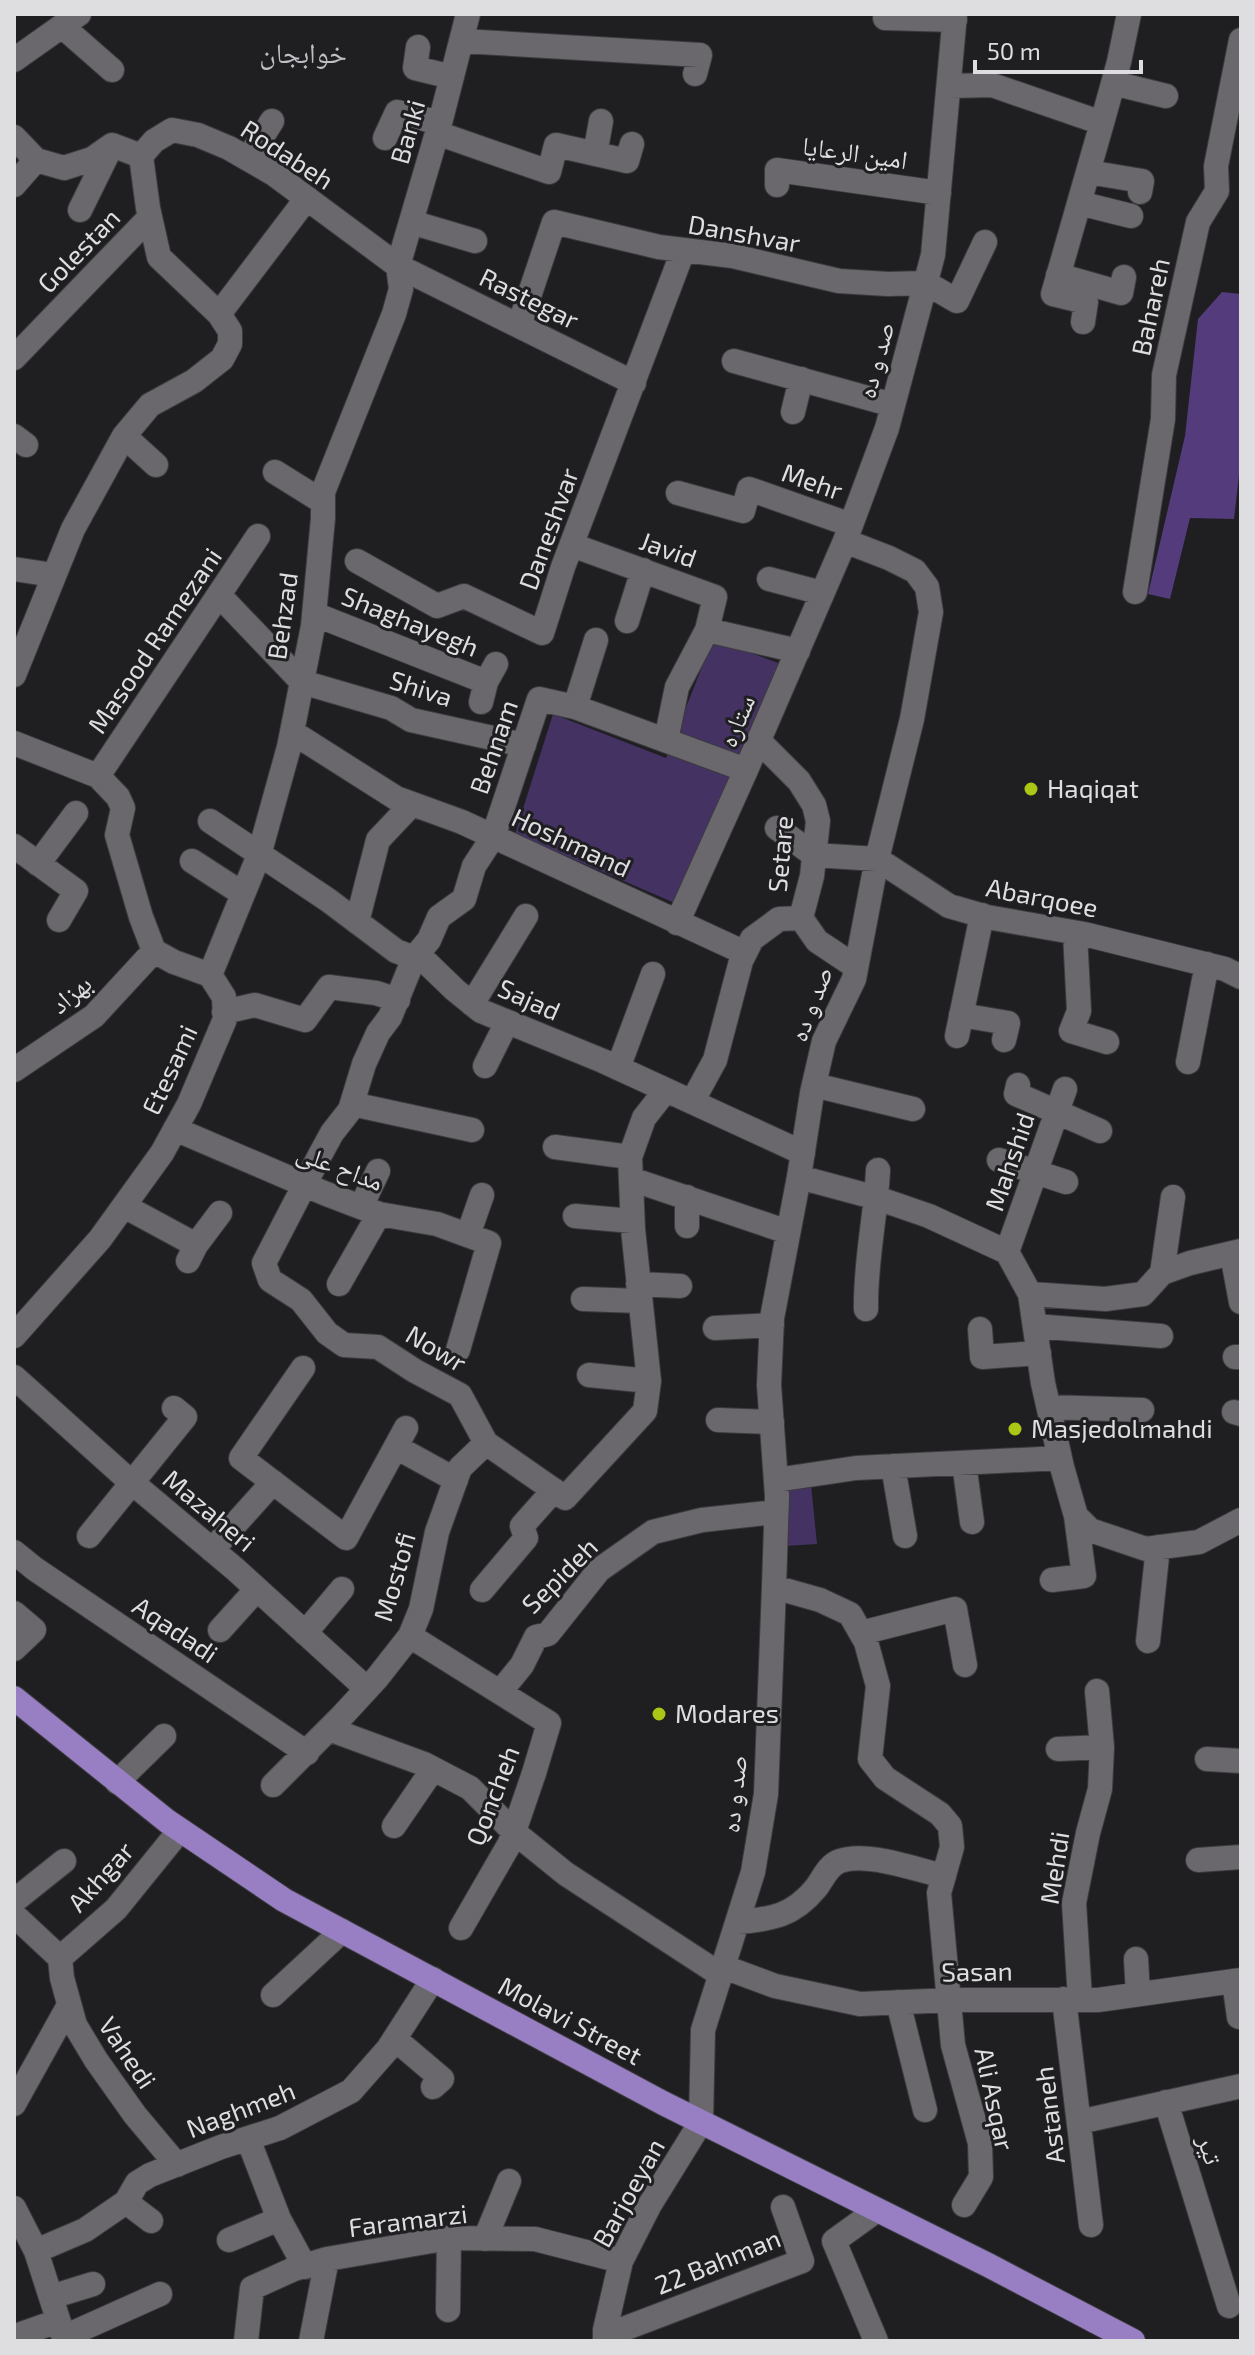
<svg xmlns="http://www.w3.org/2000/svg" width="1255" height="2355" font-family="'Exo 2','Noto Naskh Arabic',sans-serif">
<style>
.green{fill:#443263}
.forest{fill:#543c7c}
.lines{fill:none;stroke-linecap:round;stroke-linejoin:round}
.minor-casing{stroke:#3c3b3e;stroke-width:26}
.major-casing{stroke:#3c3b3e;stroke-width:26}
.minor{stroke:#6a686d;stroke-width:24}
.major{stroke:#987fc3;stroke-width:24}
.poi-dot{fill:#abc614;stroke:#1f1e21;stroke-width:3}
.labels{text-anchor:middle;stroke-width:6;stroke-linejoin:round;paint-order:stroke}
.street-label{font-size:26px;fill:#dedde0;stroke:#1f1e21}
.poi-label{font-size:26px;fill:#dedde0;stroke:#1f1e21;text-anchor:start}
.neighbourhood-label{font-size:28px;fill:#bfbec3;stroke:#1f1e21}
</style>
<rect width="100%" height="100%" fill="#1f1e21"/>
<path class="green" d="M713,639L781,664L677,904L515,834L553,714L666,758Z
M811,1484L817,1544L785,1546L783,1487Z"/>
<path class="forest" d="M1222,292L1241,294V458L1234,519L1190,518L1170,599L1148,594L1185,436L1198,319Z"/>
<g class="lines">
<defs>
<path id="minor" d="M885,18L955,20
M63,27L112,70
M462,41L700,55L695,74
M418,47L415,68L452,77
M14,60L79,14
M1113,83L1166,96
M949,86L992,85L1102,123L1119,62L1129,14
M437,133L549,172L556,145L627,161L632,144
M14,137L36,160L64,168L92,159L112,145L141,156L148,208L159,257L219,314L230,331V344L222,359L194,381L150,405L124,436L73,529L14,675
M385,138L397,112L440,123
M595,154L601,121
M141,156L154,141L172,130L198,135L229,148L274,174L398,266L634,383
M248,159L272,121
M1088,172L1142,181L1140,192
M14,185L36,160
M777,185V170L939,193
M1079,203L1131,216
M80,210L111,147
M411,222L475,241
M1058,275L1121,293L1124,277
M219,314L307,198
M1083,322L1086,302L1053,294L1102,123
M519,326L554,222L659,247L733,256L839,281L888,284L926,283L957,301L985,242
M14,358L150,217
M734,361L893,405
M793,412L801,379
M14,436L26,445
M124,436L156,465
M275,472L323,502
M678,493L743,511L749,489L851,525
M572,545L715,597L707,630L798,651
M357,561L437,606L464,596L542,633L563,567L683,251
M14,569L53,575
M769,579L822,593
M1135,592L1163,419L1164,375L1198,222L1217,191L1216,166L1241,40
M219,595L302,682L391,708L411,720L524,745
M314,614L486,682
M627,621L643,570
M481,702L486,682L496,664
M575,707L596,640
M292,732L396,798L462,822L745,953
M666,740L677,687L707,630
M759,741L799,781L814,805L818,821L812,876L801,918L817,941L856,967
M14,743L98,776L118,797L123,808L117,835L141,917L154,951L174,962L210,975L224,997L225,1019L189,1104L162,1153L100,1239L14,1336
M98,776L258,536
M210,821L328,900L396,951L427,963L455,990L481,1011L603,1061L803,1153
M777,828L814,855L877,859L949,906L987,917L1084,934L1225,969L1241,977
M14,846L76,891L59,920
M192,861L243,894
M38,864L76,813
M357,922L378,840L412,804
M677,923L746,770L845,541
M1075,933L1079,1011L1071,1031L1107,1042
M210,975L259,855L289,747L313,626L323,518V492L394,314L401,289L398,266L440,123L468,14
M472,1004L526,916
M224,1012L255,1005L305,1020L329,987L376,993L398,1000
M961,1015L1008,1023L1004,1040
M957,1036L982,915
M1188,1062L1207,964
M485,1066L507,1022
M618,1068L653,974
M14,1070L94,1016L154,951
M814,1085L913,1109
M1018,1085L1016,1094L1100,1131
M666,1090L644,1118L630,1157L633,1229L649,1381L645,1411L565,1498L486,1443L460,1395L415,1371L378,1347L344,1345L327,1333L301,1300L270,1280L264,1263L320,1155L332,1133L350,1110L364,1064L378,1033L390,1017L414,958L429,940L439,917L464,899L474,866L493,837L539,699L575,707L746,770
M692,1102L715,1060L741,961L752,939L779,919L801,918
M352,1104L472,1130
M175,1129L324,1193L379,1214L437,1224L489,1243L458,1350
M555,1147L630,1157
M999,1160L1066,1182
M799,1177L877,1198L929,1216L1007,1252L1030,1294L1043,1383L1062,1467L1076,1516L1090,1530L1146,1549L1199,1542L1241,1520
M631,1179L788,1232
M687,1197V1226
M124,1206L196,1245
M361,1207L378,1171
M575,1216L632,1221
M468,1235L482,1195
M1007,1252L1065,1089
M1232,1254L1241,1302
M188,1261L196,1245L220,1213
M1162,1273L1173,1197
M339,1284L379,1214
M638,1284L680,1286
M1030,1294L1105,1299L1143,1294L1162,1273L1190,1263L1241,1251
M583,1299L640,1301
M866,1309C865,1262 876,1216 878,1170
M1035,1326L1161,1336
M715,1328L772,1325
M980,1329L982,1357L1039,1353
M1235,1357H1241
M303,1368L241,1458L346,1538L406,1428
M589,1375L649,1381
M14,1377L123,1475L235,1569L367,1689
M1049,1407L1142,1410
M1234,1412L1241,1414
M718,1420L772,1422
M396,1447L456,1480
M964,1463L972,1522
M893,1466L905,1536
M776,1480L856,1468L1060,1458
M89,1536L185,1417L174,1408
M212,1550L273,1482
M14,1552L35,1569L307,1753
M1052,1580L1084,1576L1076,1516
M774,1587L820,1600L850,1614L866,1642L878,1686L870,1759L885,1778L940,1814L950,1826L952,1847L939,1893L953,2045L980,2143L981,2177L964,2205
M482,1590L526,1538L522,1526L554,1490
M14,1613L34,1630L14,1649
M220,1630L257,1589
M305,1633L342,1589
M861,1633L955,1609L965,1665
M410,1636L549,1723L534,1773L510,1843L461,1928
M1148,1641L1158,1547
M500,1692L522,1665L536,1637L548,1634L599,1570L653,1532L702,1520L776,1512
M329,1729L424,1764L470,1788L514,1832L566,1874L721,1975
M1058,1749L1102,1747
M1207,1759L1241,1761
M117,1782L164,1736
M273,1785L342,1716L377,1678L410,1636L421,1609L437,1532L460,1468L486,1443
M394,1826L433,1769
M1198,1860L1241,1857
M14,1901L64,1861
M14,1915L60,1958
M738,1922C772,1919 793,1916 816,1888C823,1879 828,1865 840,1861C867,1851 916,1870 944,1876
M60,1958L62,1978L75,2025L96,2060L135,2115L177,2165
M60,1958L116,1909L180,1830
M1136,1959L1138,1994
M724,1967L775,1986L860,2004L951,2000H1098L1241,1980
M1234,1981L1239,2017
M273,1995L342,1931
M1064,1999L1091,2225
M1080,1999L1074,1903L1088,1833L1100,1789L1102,1747L1097,1691
M898,2002L925,2110
M395,2039L442,2079L433,2087
M1166,2102L1229,2306
M14,2104L69,2005
M1079,2122L1241,2086
M248,2139L279,2219L305,2267
M126,2202L151,2221
M14,2208L36,2251L65,2341
M485,2239L509,2181
M229,2240L279,2219
M36,2251L85,2230L126,2202L137,2183L150,2175L221,2147L280,2128L351,2091L388,2049L433,1979
M51,2297L93,2284
M448,2310L449,2238
M21,2334L58,2321
M605,2336L802,2261L783,2207
M64,2337L160,2294
M246,2341L252,2288L294,2269L327,2259L449,2238L535,2239L621,2261
M311,2341L327,2259
M605,2341V2330L621,2261L649,2206L701,2122L703,2030L753,1872L766,1794L774,1587L777,1496L769,1385L772,1318L799,1177L812,1093L824,1041L854,979L877,859L912,719L931,612L927,587L915,571L889,558L845,541L887,428L933,255L955,14
M876,2341L834,2241L877,2210"/>
<path id="major" d="M14,1698L167,1821L284,1900L663,2103L988,2265L1133,2341"/>
</defs>
<use href="#minor" class="minor-casing"/>
<use href="#major" class="major-casing"/>
<use href="#minor" class="minor"/>
<use href="#major" class="major"/>
</g>
<g class="poi-dot">
<circle cx="1031" cy="789" r="8"/>
<circle cx="1015" cy="1429" r="8"/>
<circle cx="659" cy="1714" r="8"/>
</g>
<g class="labels">
<g class="street-label">
<text transform="translate(408 132) rotate(-74)" y="9">Banki</text>
<text transform="translate(855 153) rotate(8)" y="9">امین الرعایا</text>
<text transform="translate(287 155) rotate(33)" y="9">Rodabeh</text>
<text transform="translate(744 234) rotate(10)" y="9">Danshvar</text>
<text transform="translate(79 251) rotate(-46)" y="9">Golestan</text>
<text transform="translate(529 299) rotate(26)" y="9">Rastegar</text>
<text transform="translate(1151 307) rotate(-78)" y="9">Bahareh</text>
<text transform="translate(876 360) rotate(-75)" y="9">صد و ده</text>
<text transform="translate(812 482) rotate(19)" y="9">Mehr</text>
<text transform="translate(549 529) rotate(-70)" y="9">Daneshvar</text>
<text transform="translate(668 550) rotate(20)" y="9">Javid</text>
<text transform="translate(283 616) rotate(-82)" y="9">Behzad</text>
<text transform="translate(410 622) rotate(22)" y="9">Shaghayegh</text>
<text transform="translate(155 641) rotate(-56)" y="9">Masood Ramezani</text>
<text transform="translate(421 689) rotate(18)" y="9">Shiva</text>
<text transform="translate(737 721) rotate(-67)" y="9">ستاره</text>
<text transform="translate(494 747) rotate(-71)" y="9">Behnam</text>
<text transform="translate(571 843) rotate(25)" y="9">Hoshmand</text>
<text transform="translate(781 854) rotate(-85)" y="9">Setare</text>
<text transform="translate(1042 898) rotate(11)" y="9">Abarqoee</text>
<text transform="translate(71 994) rotate(-40)" y="9">بهزاد</text>
<text transform="translate(529 1000) rotate(24)" y="9">Sajad</text>
<text transform="translate(811 1004) rotate(-69)" y="9">صد و ده</text>
<text transform="translate(170 1070) rotate(-65)" y="9">Etesami</text>
<text transform="translate(1010 1162) rotate(-71)" y="9">Mahshid</text>
<text transform="translate(340 1167) rotate(21)" y="9">مداح علی</text>
<text transform="translate(436 1349) rotate(31)" y="9">Nowr</text>
<text transform="translate(209 1511) rotate(40)" y="9">Mazaheri</text>
<text transform="translate(560 1576) rotate(-45)" y="9">Sepideh</text>
<text transform="translate(395 1577) rotate(-74)" y="9">Mostofi</text>
<text transform="translate(175 1630) rotate(34)" y="9">Aqadadi</text>
<text transform="translate(734 1794) rotate(-84)" y="9">صد و ده</text>
<text transform="translate(493 1796) rotate(-69)" y="9">Qoncheh</text>
<text transform="translate(1055 1868) rotate(-81)" y="9">Mehdi</text>
<text transform="translate(101 1877) rotate(-48)" y="9">Akhgar</text>
<text transform="translate(977 1972) rotate(-1)" y="9">Sasan</text>
<text transform="translate(570 2021) rotate(28)" y="9">Molavi Street</text>
<text transform="translate(127 2053) rotate(56)" y="9">Vahedi</text>
<text transform="translate(994 2099) rotate(78)" y="9">Ali Asqar</text>
<text transform="translate(241 2110) rotate(-21)" y="9">Naghmeh</text>
<text transform="translate(1050 2115) rotate(-97)" y="9">Astaneh</text>
<text transform="translate(1210 2150) rotate(73)" y="9">تیر</text>
<text transform="translate(629 2193) rotate(-61)" y="9">Barjoeyan</text>
<text transform="translate(408 2221) rotate(-7)" y="9">Faramarzi</text>
<text transform="translate(718 2262) rotate(-22)" y="9">22 Bahman</text>
</g>
<g class="poi-label">
<text x="1047" y="798">Haqiqat</text>
<text x="1031" y="1438">Masjedolmahdi</text>
<text x="675" y="1723">Modares</text>
</g>
<g class="neighbourhood-label">
<text x="303" y="63">خوابجان</text>
</g>
</g>
<rect width="1255" height="2355" fill="none" stroke="#dedde0" stroke-width="32"/>
<path d="M975 60v12h166v-12" fill="none" stroke="#dedde0" stroke-width="4"/>
<text x="987" y="60" font-size="24" fill="#dedde0" stroke="#1f1e21" stroke-width="6" paint-order="stroke">50 m</text>
</svg>
